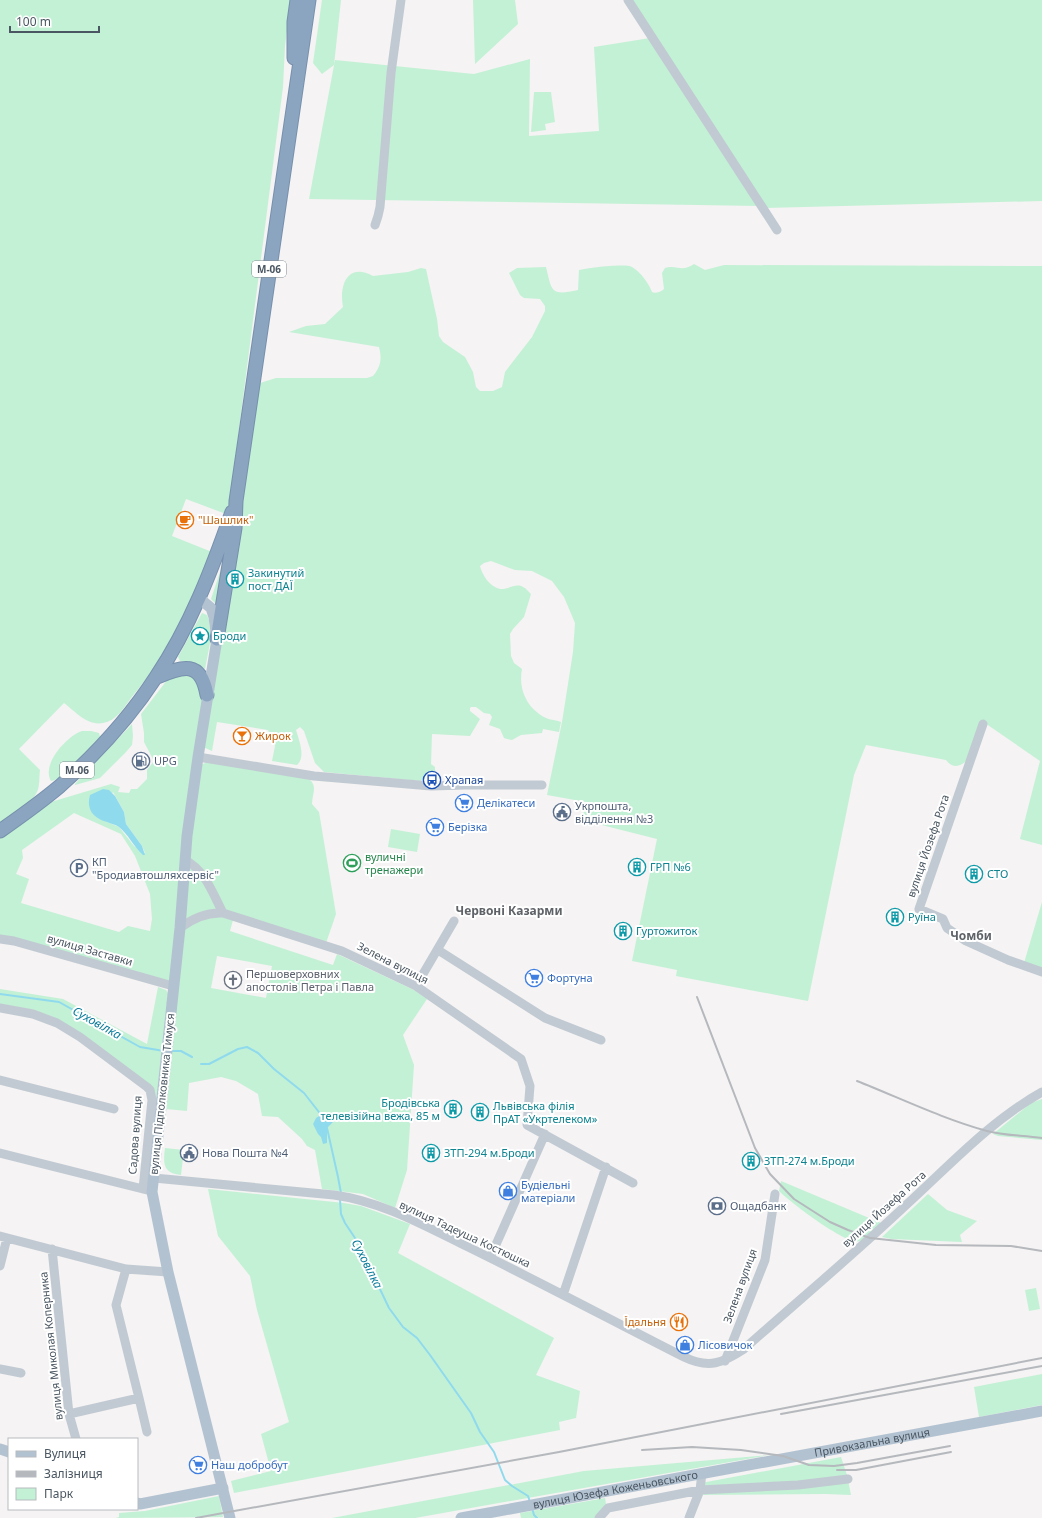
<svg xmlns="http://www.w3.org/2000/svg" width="1042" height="1518" font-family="'Noto Sans',sans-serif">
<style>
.green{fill:#c3f1d5;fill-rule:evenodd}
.water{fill:#90daee}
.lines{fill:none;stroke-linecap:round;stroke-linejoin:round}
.stream{stroke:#90daee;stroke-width:2}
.highway-casing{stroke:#7690ad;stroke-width:15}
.minor{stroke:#c1cad2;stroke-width:9}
.major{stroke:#b3c2d1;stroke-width:11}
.highway{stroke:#8ba5c1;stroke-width:13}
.rail{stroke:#b5b8bd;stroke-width:2}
.labels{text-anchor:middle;stroke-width:4;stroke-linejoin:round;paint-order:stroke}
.shield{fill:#fff;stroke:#808990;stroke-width:1}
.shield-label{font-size:10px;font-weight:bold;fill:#4a5661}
.food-label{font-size:11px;fill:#c56008;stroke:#fff;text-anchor:start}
.culture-label{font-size:11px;fill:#0d838f;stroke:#fff;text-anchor:start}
.service-label{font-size:11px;fill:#4e5e75;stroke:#fff;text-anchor:start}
.transit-label{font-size:11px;fill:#164399;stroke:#fff;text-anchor:start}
.shop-label{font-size:11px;fill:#366cbe;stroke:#fff;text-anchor:start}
.street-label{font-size:11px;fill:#4a5661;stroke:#fff}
.leisure-label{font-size:11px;fill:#27864d;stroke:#fff;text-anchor:start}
.worship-label{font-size:11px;fill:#5b616d;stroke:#fff;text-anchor:start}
.neighbourhood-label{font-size:12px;font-weight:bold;fill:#5f6368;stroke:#fff}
.water-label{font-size:12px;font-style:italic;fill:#0c7c9b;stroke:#fff}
</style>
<rect width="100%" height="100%" fill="#f5f3f3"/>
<path class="green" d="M0,0H291L285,46L283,87L230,499L226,514L186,499L172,536L212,552C198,584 185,619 167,649C156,666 144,682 131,698C124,708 116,721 103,723C87,726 76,712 64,703L19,749L40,770C39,777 40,786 37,792C32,803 10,816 0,823Z
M322,0H341L334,65L322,74L313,63Z
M473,0H515L518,24L475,64Z
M630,0H1042V201L765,208Z
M650,38L760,206L309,199L335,60L474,74L530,59L529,136L599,131L594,47Z
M534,92H551L555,122L545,124L546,130L531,132Z
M694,264L705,270L724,265L1042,266V845L1020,839L1040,761L982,721C979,731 976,747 971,755C965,765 954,771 946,760L866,745L854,775L808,1001L676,976L677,970L632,961L657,839L582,820L586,802L547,795L562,722L573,652L575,623L564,597L552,581L532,571L515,570L491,561L484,563L480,566C482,575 490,587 500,589C507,590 514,584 521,586C526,588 528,591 531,594L524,617L513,629L510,634L511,656L514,663L522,669C518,689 527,709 546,718C550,720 556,720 561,722L559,732L543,729L542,733L521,735L512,740L507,739L504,738L500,729L489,725L492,717L490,714L484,713L476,707H471L470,708V711L480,719L470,736L432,734L431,764L435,767V773L431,774L420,781L324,772L315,763L304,731L300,727L296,730C299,740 306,757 297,765L272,761L275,746L268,730L217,722L212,751L203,747L260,383L276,378H367L373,376C381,366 382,359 379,347L289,332L306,326L325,324L343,307C339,286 347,262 373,276L408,272L421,268L426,269L437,319L439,336L443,342L465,357L473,372L476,387L480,391H493L502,387L505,372L532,337L545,311V306L540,299L524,298L520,295L509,273L517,268L546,267C552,292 551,296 578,290L579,270C588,268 625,263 632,267C641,272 649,284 652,292C655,294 661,292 664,289L662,273L665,268C677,264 681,273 694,264Z
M225,557L216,604L211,599Z
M202,613L207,615L209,620L211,638L205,669L202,671L190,663L180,661L178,657Z
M185,673L195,677L203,694L170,986L0,939V835L38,808L51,802L111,784L120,787L118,792L129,793L131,789H137L147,779V770L154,761L144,742V733L141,714L171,675ZM113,792L124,812L126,824L142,846L145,853L134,846L119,827L98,818ZM74,813L121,834L135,856L150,894L152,919L150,931L128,926L119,932L21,903L29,879L16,874L23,858L22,850Z
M132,724L133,736L132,745L126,752L100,778L75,785V784Z
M82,731H91L99,733L100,737C90,747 63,780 51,781C41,764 67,736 82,731Z
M208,762L309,779C318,786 312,794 312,804L319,812L336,914L326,943L224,910L188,860L200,765Z
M391,829L420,834L417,852L388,847Z
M350,854L356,855L353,873L347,871Z
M188,867L204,880L219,910L183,922Z
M1042,902V970L1024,963Z
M216,915L233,920L230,931L333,965L337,954L414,990L427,999L403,1035L414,1065L407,1170L395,1208L363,1194L322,1189L315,1150L307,1146L302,1139L278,1117L262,1116L258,1094L236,1081L221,1077L189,1083L187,1111L166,1109L184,929L195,921ZM217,956L272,966L266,998L211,988Z
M158,987L166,990L168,993L158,1104L153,1094L60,1020L34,1010L0,1004V989L63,999L147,1044Z
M1042,1099V1140L998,1136L993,1134L1031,1103Z
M165,1148L184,1150L181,1175C163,1173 163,1164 165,1148Z
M781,1181L881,1223C876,1227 866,1239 860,1241C847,1246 790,1202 779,1191Z
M208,1189L344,1203L361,1206L410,1224L398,1253L554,1338L536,1375L580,1391L576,1418L559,1422L560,1430L234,1493L231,1481L271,1471L261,1434L289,1422L257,1310L250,1276L218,1236Z
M928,1194L947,1210L977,1221L960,1235L962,1242L891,1239L882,1237Z
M1036,1288L1040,1309L1029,1311L1025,1290Z
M1042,1374V1405L979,1417L974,1387Z
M769,1455L415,1518H332L584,1471Z
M841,1457L847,1475L851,1495L825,1494L698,1495L701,1483Z
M219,1496L223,1517L116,1518L119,1517V1513L145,1511Z
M605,1498L606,1504L595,1518H521L520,1513Z"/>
<path class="water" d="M103,789L109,790L115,796L124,812L126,824L142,846L145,855H143C134,847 128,834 119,827C115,824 111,824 107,822C93,818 86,809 90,795Z
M324,1113H329L332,1114L334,1121L327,1128V1143L323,1144L321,1137L318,1134L313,1124L316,1118Z"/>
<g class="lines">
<path class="stream" d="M0,994L59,1002L140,1047L164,1051
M170,1051H181L192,1057
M201,1064H209L238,1049L247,1047L258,1053L274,1069L304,1093L322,1116
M327,1128L338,1177L341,1193
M340,1200L341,1214L345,1223L357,1241L389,1308L403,1327L417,1338L430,1355L471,1413L480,1432L494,1452L505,1480L512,1486L528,1496L530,1502
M532,1508L534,1515L537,1518"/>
<defs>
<path id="highway" d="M294,58V22L297,0
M217,639L235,528L236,501L309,0
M157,677C183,666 201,660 207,695
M0,831C20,817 41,802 60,786C96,754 130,717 156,677C190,627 212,569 232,512"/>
</defs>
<use href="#highway" class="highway-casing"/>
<path class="minor" d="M628,0L777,230
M375,225L378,216L380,207L391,73L401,0
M983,724L919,909L943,919L947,928L966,941L1008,960L1042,972
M198,757L314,776L431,786L465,785H542
M185,860C205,870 213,894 223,913
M180,928C193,918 206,912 223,913L342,951L416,986L521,1059L530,1086L527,1125L633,1183
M0,939L14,941L173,986
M438,950L545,1018L601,1040
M416,986L454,921
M0,1008L33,1014L57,1023L80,1037L147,1087L150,1090L152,1100L143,1189
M0,1080L114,1109
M0,1153L147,1190
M154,1178L334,1195C380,1201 423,1225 464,1245C538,1281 611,1320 684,1357C709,1369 723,1363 744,1349C798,1301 853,1255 905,1206C949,1166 990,1121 1042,1092
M0,1236L126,1269L168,1272
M52,1249L69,1414L76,1439
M490,1258L545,1134
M0,1266L7,1238
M126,1269L116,1305L139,1398
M563,1295L606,1167
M725,1361L765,1260L775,1194
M0,1369L21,1373
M69,1414L139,1398L147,1432
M599,1518L608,1508L700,1490L798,1485L848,1479
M689,1518L700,1490L702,1473"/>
<g class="major">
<path d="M199,598L211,608L214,617L217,639L198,757L187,836L180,928L152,1192L168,1272L230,1518"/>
<path d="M0,1449L9,1452"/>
<path d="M137,1503L140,1504L223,1488"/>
<path id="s1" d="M461,1518L1042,1411"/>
</g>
<use href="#highway" class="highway"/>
<path class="rail" d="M697,997L755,1148L770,1174L794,1199L830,1222L848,1230L870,1238L936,1245L1011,1246L1042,1251
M857,1081C900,1098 943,1119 987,1131C1005,1136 1024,1135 1042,1138
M781,1414L1042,1366
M642,1450L692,1447L741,1450L783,1456L809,1465L834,1466L857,1463L950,1446
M837,1470H856L951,1452
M196,1518L559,1452L1042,1358"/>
</g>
<defs>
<symbol id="cafe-ring" viewBox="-11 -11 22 22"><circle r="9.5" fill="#fff" stroke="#e8710a" stroke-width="1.5"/><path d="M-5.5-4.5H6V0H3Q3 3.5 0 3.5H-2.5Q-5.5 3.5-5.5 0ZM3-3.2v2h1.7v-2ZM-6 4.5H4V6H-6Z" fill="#e8710a"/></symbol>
<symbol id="building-ring" viewBox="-11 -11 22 22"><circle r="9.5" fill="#fff" stroke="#0f9aa8" stroke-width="1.5"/><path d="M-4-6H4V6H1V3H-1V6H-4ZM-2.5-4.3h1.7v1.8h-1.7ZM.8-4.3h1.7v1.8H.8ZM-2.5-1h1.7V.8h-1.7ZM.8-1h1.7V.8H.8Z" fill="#0f9aa8"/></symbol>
<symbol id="sight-ring" viewBox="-11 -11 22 22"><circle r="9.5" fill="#fff" stroke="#0f9aa8" stroke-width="1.5"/><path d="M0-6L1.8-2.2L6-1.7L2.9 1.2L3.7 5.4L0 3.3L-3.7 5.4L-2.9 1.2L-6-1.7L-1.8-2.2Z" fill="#0f9aa8"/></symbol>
<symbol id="bar-ring" viewBox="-11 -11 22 22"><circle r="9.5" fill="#fff" stroke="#e8710a" stroke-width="1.5"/><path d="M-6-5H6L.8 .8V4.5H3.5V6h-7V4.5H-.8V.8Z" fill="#e8710a"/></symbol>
<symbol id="fuel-ring" viewBox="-11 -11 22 22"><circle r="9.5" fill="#fff" stroke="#5c6f8a" stroke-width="1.5"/><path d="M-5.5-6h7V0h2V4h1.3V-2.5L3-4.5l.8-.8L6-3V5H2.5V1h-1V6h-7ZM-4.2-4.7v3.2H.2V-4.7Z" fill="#5c6f8a"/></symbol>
<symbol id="bus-ring" viewBox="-11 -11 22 22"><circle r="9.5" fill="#fff" stroke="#1a4fb4" stroke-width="1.5"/><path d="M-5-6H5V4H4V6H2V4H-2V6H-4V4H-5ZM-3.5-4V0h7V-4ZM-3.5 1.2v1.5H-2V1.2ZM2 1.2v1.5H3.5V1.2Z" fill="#1a4fb4"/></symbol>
<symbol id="supermarket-ring" viewBox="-11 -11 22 22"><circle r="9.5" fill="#fff" stroke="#3f7fe0" stroke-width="1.5"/><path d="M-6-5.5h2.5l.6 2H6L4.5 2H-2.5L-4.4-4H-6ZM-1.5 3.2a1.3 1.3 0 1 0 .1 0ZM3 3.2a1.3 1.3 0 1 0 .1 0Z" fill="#3f7fe0"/></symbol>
<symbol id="civic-ring" viewBox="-11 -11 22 22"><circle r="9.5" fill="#fff" stroke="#5c6f8a" stroke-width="1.5"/><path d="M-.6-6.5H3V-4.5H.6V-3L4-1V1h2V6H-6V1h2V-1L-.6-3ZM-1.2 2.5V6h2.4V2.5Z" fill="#5c6f8a"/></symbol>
<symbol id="stadium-ring" viewBox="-11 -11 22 22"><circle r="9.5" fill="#fff" stroke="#2e9e5b" stroke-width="1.5"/><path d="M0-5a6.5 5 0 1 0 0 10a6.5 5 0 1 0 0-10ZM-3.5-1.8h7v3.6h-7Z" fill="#2e9e5b"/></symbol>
<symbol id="parking-ring" viewBox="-11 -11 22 22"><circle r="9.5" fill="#fff" stroke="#5c6f8a" stroke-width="1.5"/><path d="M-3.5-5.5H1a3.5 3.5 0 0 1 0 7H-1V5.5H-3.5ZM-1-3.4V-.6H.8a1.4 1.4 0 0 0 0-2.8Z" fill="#5c6f8a"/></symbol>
<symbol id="church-ring" viewBox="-11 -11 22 22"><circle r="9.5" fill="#fff" stroke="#6b7280" stroke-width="1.5"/><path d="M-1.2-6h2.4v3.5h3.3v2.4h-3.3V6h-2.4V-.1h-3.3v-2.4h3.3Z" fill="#6b7280"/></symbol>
<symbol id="shop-ring" viewBox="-11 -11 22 22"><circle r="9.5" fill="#fff" stroke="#3f7fe0" stroke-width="1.5"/><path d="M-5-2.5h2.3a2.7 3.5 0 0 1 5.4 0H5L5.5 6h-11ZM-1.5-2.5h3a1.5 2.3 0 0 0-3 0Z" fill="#3f7fe0"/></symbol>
<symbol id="bank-ring" viewBox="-11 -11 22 22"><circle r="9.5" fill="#fff" stroke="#5c6f8a" stroke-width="1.5"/><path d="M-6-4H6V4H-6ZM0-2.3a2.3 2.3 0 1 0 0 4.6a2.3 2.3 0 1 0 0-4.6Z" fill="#5c6f8a"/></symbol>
<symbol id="restaurant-ring" viewBox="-11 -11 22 22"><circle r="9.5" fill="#fff" stroke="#e8710a" stroke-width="1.5"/><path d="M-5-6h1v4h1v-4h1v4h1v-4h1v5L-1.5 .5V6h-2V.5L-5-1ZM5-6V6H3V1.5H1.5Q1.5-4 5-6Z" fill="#e8710a"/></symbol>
</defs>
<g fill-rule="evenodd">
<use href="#cafe-ring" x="175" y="510" width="20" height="20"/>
<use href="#building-ring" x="225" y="569" width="20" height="20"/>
<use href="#sight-ring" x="190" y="626" width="20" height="20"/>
<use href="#bar-ring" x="232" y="726" width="20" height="20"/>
<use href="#fuel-ring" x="131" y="751" width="20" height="20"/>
<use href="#bus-ring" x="422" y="770" width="20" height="20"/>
<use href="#supermarket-ring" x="454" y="793" width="20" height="20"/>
<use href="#civic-ring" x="552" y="802" width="20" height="20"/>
<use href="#supermarket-ring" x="425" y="817" width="20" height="20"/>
<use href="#stadium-ring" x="342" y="853" width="20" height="20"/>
<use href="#building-ring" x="627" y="857" width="20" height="20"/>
<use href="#parking-ring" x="69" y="858" width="20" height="20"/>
<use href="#building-ring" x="964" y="864" width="20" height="20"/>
<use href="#building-ring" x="885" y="907" width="20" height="20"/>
<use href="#building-ring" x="613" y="921" width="20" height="20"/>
<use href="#supermarket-ring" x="524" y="968" width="20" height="20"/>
<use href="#church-ring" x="223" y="970" width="20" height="20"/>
<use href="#building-ring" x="443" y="1099" width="20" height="20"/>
<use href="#building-ring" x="470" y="1102" width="20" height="20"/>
<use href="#civic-ring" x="179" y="1143" width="20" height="20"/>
<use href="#building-ring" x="421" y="1143" width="20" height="20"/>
<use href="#building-ring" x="741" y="1151" width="20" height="20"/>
<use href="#shop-ring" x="498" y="1181" width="20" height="20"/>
<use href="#bank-ring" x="707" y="1196" width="20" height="20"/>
<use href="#restaurant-ring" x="669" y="1312" width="20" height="20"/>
<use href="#shop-ring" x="675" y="1335" width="20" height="20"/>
<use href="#supermarket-ring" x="188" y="1455" width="20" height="20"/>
</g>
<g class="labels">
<g class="shield">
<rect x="252" y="261" width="34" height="16" rx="3"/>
<rect x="60" y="762" width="34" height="16" rx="3"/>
</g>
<g class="shield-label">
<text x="269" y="273">М-06</text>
<text x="77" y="774">М-06</text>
</g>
<g class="food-label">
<text x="198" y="524">"Шашлик"</text>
<text x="255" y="740">Жирок</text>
<text x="666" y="1326" text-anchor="end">Їдальня</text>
</g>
<g class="culture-label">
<text x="248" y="577">Закинутий<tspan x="248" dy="13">пост ДАЇ</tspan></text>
<text x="213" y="640">Броди</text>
<text x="650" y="871">ГРП №6</text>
<text x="987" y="878">СТО</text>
<text x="908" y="921">Руїна</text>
<text x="636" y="935">Гуртожиток</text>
<text x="440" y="1107" text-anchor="end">Бродівська<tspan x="440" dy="13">телевізійна вежа, 85 м</tspan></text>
<text x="493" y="1110">Львівська філія<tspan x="493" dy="13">ПрАТ «Укртелеком»</tspan></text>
<text x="444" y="1157">ЗТП-294 м.Броди</text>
<text x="764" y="1165">ЗТП-274 м.Броди</text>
</g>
<g class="service-label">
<text x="154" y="765">UPG</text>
<text x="575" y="810">Укрпошта,<tspan x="575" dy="13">відділення №3</tspan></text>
<text x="92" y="866">КП<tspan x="92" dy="13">"Бродиавтошляхсервіс"</tspan></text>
<text x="202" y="1157">Нова Пошта №4</text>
<text x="730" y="1210">Ощадбанк</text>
</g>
<g class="transit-label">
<text x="445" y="784">Храпая</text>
</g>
<g class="shop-label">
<text x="477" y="807">Делікатеси</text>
<text x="448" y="831">Берізка</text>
<text x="547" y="982">Фортуна</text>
<text x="521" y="1189">Будіельні<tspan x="521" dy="13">матеріали</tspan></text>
<text x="698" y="1349">Лісовичок</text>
<text x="211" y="1469">Наш добробут</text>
</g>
<g class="street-label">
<text transform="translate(928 846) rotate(-71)" y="4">вулиця Йозефа Рота</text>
<text transform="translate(90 950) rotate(16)" y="4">вулиця Заставки</text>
<text transform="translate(393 963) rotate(27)" y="4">Зелена вулиця</text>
<text transform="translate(162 1094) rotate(-84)" y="4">вулиця Підполковника Тимуся</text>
<text transform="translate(135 1135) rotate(-86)" y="4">Садова вулиця</text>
<text transform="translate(884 1209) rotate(-42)" y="4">вулиця Йозефа Рота</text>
<text transform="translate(465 1234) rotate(25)" y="4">вулиця Тадеуша Костюшка</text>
<text transform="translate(740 1286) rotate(-70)" y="4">Зелена вулиця</text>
<text transform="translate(51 1346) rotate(-96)" y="4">вулиця Миколая Коперника</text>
<text dy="4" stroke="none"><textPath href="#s1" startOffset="418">Привокзальна вулиця</textPath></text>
<text dy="4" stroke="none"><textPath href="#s1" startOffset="157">вулиця Юзефа Коженьовського</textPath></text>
</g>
<g class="leisure-label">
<text x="365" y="861">вуличні<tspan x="365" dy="13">тренажери</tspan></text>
</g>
<g class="worship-label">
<text x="246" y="978">Першоверховних<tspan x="246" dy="13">апостолів Петра і Павла</tspan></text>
</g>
<g class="neighbourhood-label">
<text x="509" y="915">Червоні Казарми</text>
<text x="971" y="940">Чомби</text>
</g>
<g class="water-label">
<text transform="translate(97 1023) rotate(29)" y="4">Суховілка</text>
<text transform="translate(367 1264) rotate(63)" y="4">Суховілка</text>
</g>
</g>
<rect x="8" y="1438" width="130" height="72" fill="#ffffff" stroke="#b7bbc0"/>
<rect x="16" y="1451" width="20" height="6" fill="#b3c2d1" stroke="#b7bbc0"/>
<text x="44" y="1458" font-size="12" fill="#4a5661">Вулиця</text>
<rect x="16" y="1471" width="20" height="6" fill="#b5b8bd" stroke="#b7bbc0"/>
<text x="44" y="1478" font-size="12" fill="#4a5661">Залізниця</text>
<rect x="16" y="1488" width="20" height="12" fill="#c3f1d5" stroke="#b7bbc0"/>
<text x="44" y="1498" font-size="12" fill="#4a5661">Парк</text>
<path d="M10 26v6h89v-6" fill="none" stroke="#4a5661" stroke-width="2"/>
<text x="16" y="26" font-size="12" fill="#4a5661" stroke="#ffffff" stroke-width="3" paint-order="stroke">100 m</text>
</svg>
